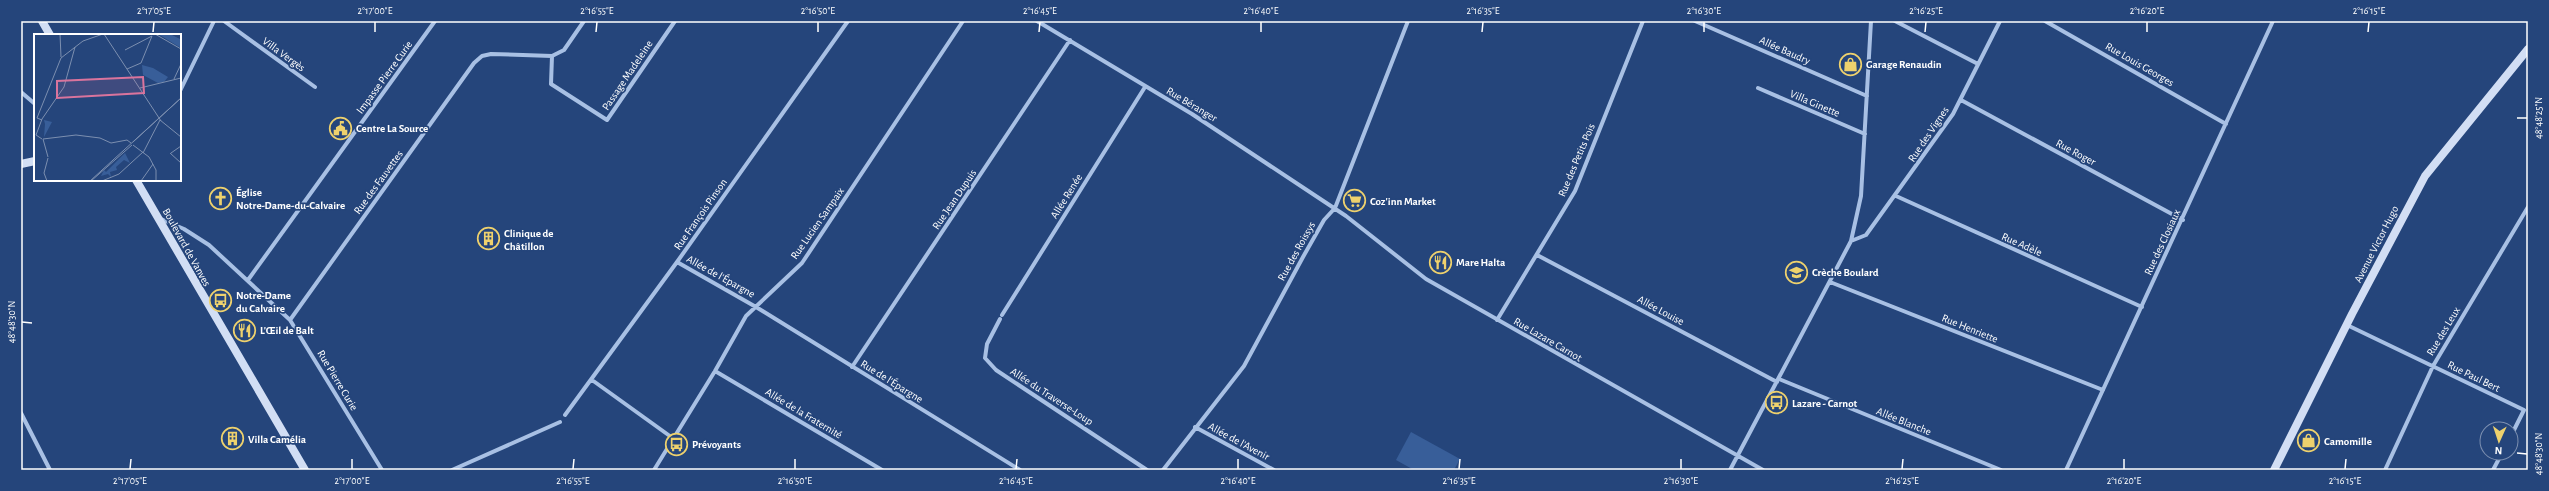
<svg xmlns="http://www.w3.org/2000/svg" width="2549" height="491" font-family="'Alegreya Sans',sans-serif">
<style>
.green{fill:#385e99}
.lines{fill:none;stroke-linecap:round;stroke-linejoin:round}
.street{stroke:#a8c0e4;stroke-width:4}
.secondary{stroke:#d2def4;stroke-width:8}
.ticks{fill:none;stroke:#fff;stroke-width:1.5}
.labels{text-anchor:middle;stroke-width:3.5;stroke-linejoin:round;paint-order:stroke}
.street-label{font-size:11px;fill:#fff;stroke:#25457b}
.poi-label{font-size:11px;font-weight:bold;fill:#fff;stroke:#25457b;text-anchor:start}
.inset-road{fill:none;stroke:#7c8fb0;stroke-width:1}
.view{fill:#da749d;fill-opacity:0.15;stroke:#da749d;stroke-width:2}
.inset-edge{fill:none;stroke:#fff;stroke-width:2}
.neatline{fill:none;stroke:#fff;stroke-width:1.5}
.ticks-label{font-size:10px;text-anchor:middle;fill:#fff}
</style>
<rect width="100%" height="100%" fill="#25457b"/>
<path class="green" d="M1411,432L1460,459L1454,470H1414L1396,460Z"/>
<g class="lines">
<path class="street" d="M224,21L315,87
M1037,21L1192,114L1346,216L1426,279L1763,470
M1695,21L1867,96
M1895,21L1978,64
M2045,21L2226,124
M552,56L551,84L607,120L675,21
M1758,88L1865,134
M180,91L214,21
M21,92L35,104
M1961,100L2183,220
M1896,196L2142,307
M161,219L184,229L209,245L290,320L382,470
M1851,241L1866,235L1953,114L2000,21
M1537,255L1777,382
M677,262L756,307L1020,470
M248,280L435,21
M1830,282L2103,390
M1002,315L1145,87
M1000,319L987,344L985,358L996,370L1147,470
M290,320L474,63L482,56L491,54L552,56L564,50L584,21
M1497,320L1575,191L1643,21
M2347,325L2524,410L2511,436
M852,367L1070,40
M715,371L882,470
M1779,379L2001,470
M592,380L674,439
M21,413L50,470
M565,415L677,262L848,21
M1195,427L1274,470
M452,470L560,422
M654,470L715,371L746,316L802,263L963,21
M1163,470L1244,366L1303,257L1324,220L1335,208L1408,21
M1730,470L1851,241L1861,196L1871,21
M2066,470L2273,21
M2385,470L2433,366L2528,207
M2493,470L2502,453"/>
<path class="secondary" d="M42,21L50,35
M21,164L35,161
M136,180L305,470
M2274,470L2352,314L2425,176L2528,49"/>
</g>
<path class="ticks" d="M153,32L154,22M375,32V22M596,32L597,22M818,32V22M1039,32L1040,22M1261,32V22M1482,32L1483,22M1704,32V22M1925,32L1926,22M2147,32V22M2368,32L2369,22M2517,118H2527M22,322L32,323M2517,453L2527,454M130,469L131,459M352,469V459M573,469L574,459M795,469V459M1016,469L1017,459M1238,469V459M1459,469L1460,459M1681,469V459M1902,469L1903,459M2124,469V459M2345,469L2346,459"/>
<defs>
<symbol id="shop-ring" viewBox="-11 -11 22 22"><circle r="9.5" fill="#25457b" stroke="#eed16d" stroke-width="1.5"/><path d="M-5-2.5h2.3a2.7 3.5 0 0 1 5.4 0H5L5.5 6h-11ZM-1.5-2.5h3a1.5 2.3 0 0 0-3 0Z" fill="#eed16d"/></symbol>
<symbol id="civic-ring" viewBox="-11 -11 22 22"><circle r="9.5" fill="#25457b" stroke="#eed16d" stroke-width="1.5"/><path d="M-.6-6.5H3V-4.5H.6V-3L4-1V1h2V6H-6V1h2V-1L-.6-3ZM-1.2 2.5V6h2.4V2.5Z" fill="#eed16d"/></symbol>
<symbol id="church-ring" viewBox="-11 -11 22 22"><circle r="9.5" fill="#25457b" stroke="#eed16d" stroke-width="1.5"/><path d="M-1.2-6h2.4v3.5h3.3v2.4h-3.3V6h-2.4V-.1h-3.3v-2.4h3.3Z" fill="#eed16d"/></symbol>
<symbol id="supermarket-ring" viewBox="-11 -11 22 22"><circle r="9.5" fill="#25457b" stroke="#eed16d" stroke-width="1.5"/><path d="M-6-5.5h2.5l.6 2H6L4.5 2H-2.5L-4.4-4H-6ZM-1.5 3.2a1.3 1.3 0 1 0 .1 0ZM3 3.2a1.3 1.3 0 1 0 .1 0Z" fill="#eed16d"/></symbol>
<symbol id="building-ring" viewBox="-11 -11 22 22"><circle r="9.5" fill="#25457b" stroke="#eed16d" stroke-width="1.5"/><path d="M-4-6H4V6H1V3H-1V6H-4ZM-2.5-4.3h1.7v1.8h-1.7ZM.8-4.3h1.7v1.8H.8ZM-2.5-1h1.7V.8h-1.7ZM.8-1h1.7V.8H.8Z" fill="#eed16d"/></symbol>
<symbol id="restaurant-ring" viewBox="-11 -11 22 22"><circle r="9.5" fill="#25457b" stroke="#eed16d" stroke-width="1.5"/><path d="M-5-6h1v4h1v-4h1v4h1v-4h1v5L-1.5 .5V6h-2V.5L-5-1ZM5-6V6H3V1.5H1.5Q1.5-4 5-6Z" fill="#eed16d"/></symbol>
<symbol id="school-ring" viewBox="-11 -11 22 22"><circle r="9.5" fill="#25457b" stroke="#eed16d" stroke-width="1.5"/><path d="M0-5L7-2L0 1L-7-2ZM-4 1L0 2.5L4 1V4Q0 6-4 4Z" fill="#eed16d"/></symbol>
<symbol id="bus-ring" viewBox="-11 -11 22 22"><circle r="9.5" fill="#25457b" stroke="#eed16d" stroke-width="1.5"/><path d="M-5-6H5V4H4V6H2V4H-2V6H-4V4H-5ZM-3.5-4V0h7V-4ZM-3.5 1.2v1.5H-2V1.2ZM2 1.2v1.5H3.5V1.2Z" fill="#eed16d"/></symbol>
</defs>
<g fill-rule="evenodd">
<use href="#shop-ring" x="1838" y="52" width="25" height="25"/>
<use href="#civic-ring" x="328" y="116" width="25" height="25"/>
<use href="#church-ring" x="208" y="186" width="25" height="25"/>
<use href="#supermarket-ring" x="1342" y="188" width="25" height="25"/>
<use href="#building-ring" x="476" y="226" width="25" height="25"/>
<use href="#restaurant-ring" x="1428" y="250" width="25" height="25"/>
<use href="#school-ring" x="1784" y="260" width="25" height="25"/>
<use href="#bus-ring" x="208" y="288" width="25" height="25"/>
<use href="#restaurant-ring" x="232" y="318" width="25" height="25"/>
<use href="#bus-ring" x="1764" y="390" width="25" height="25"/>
<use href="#building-ring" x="220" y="426" width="25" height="25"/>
<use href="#shop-ring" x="2296" y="428" width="25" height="25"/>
<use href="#bus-ring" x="664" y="432" width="25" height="25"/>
</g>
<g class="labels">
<g class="street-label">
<text transform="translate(1785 50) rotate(24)" y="4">Allée Baudry</text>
<text transform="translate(284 54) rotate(36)" y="4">Villa Vergès</text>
<text transform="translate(2140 64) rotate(30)" y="4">Rue Louis Georges</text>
<text transform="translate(627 75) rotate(-56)" y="4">Passage Madeleine</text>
<text transform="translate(384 77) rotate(-54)" y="4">Impasse Pierre Curie</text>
<text transform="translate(1815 103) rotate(23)" y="4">Villa Ginette</text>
<text transform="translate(1192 104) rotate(31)" y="4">Rue Béranger</text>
<text transform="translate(1928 134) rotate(-56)" y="4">Rue des Vignes</text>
<text transform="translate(2076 152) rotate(28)" y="4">Rue Roger</text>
<text transform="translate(1576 160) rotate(-67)" y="4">Rue des Petits Pois</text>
<text transform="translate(378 182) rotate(-54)" y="4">Rue des Fauvettes</text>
<text transform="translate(1066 196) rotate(-58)" y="4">Allée Renée</text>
<text transform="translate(954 199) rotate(-56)" y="4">Rue Jean Dupuis</text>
<text transform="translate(700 214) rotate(-55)" y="4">Rue François Pinson</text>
<text transform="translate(817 223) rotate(-55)" y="4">Rue Lucien Sampaix</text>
<text transform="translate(2162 242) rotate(-65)" y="4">Rue des Closiaux</text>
<text transform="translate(2022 244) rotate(24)" y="4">Rue Adèle</text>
<text transform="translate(2376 244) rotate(-63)" y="4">Avenue Victor Hugo</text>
<text transform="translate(187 247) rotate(61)" y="4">Boulevard de Vanves</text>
<text transform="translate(1296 251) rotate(-61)" y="4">Rue des Roissys</text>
<text transform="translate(721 276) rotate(29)" y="4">Allée de l'Épargne</text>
<text transform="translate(1661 310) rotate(28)" y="4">Allée Louise</text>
<text transform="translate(1970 328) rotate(22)" y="4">Rue Henriette</text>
<text transform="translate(2443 331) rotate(-59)" y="4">Rue des Leux</text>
<text transform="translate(1548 339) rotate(30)" y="4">Rue Lazare Carnot</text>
<text transform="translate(2474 376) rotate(26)" y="4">Rue Paul Bert</text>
<text transform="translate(338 380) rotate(59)" y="4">Rue Pierre Curie</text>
<text transform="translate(892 381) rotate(32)" y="4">Rue de l'Épargne</text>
<text transform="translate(1052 396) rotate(33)" y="4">Allée du Traverse-Loup</text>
<text transform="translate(804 413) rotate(31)" y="4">Allée de la Fraternité</text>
<text transform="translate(1904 421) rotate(22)" y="4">Allée Blanche</text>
<text transform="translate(1239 441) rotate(28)" y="4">Allée de l'Avenir</text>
</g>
<g class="poi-label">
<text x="1866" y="68">Garage Renaudin</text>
<text x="356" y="132">Centre La Source</text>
<text x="236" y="196">Église<tspan x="236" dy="13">Notre-Dame-du-Calvaire</tspan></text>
<text x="1370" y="205">Coz'inn Market</text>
<text x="504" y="237">Clinique de<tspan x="504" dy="13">Châtillon</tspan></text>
<text x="1456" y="266">Mare Halta</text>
<text x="1812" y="276">Crèche Boulard</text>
<text x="236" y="299">Notre-Dame<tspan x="236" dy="13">du Calvaire</tspan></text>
<text x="260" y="334">L'Œil de Balt</text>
<text x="1792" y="407">Lazare - Carnot</text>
<text x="248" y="443">Villa Camélia</text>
<text x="2324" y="445">Camomille</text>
<text x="692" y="448">Prévoyants</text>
</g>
</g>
<g transform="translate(34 34)">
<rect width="147" height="147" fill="#25457b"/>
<path d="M124,0H136L146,5L147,14ZM108,31L119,34L134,43L130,48L124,49L109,41ZM10,86L18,88L10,103L11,90ZM91,119L96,129L90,126L82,133L83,136L76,138L77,143L74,140L67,142L70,136L72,138Z" fill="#385e99"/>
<path class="inset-road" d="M26,0L27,23M70,0L127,87M121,0L147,15M91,16L118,2M27,24L49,7L69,0M107,29L118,2M93,35L107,29M140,45L147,30M106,54L147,44M8,86L3,84L27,24M126,86L147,103M8,105L2,101L8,85L30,53L41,13M9,105L14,123M9,105L42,101L66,104L77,109L93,106L97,109M99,108L147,64M99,111L115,123L122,136V147M109,119L126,86M136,119L147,129M137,119L147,112M13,147L10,139L14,124M56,147L147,64M57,147L98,111M68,147L85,140L109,118M107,147L119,130"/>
<path class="view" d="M109,43L110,59L23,64V47Z"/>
<rect width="147" height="147" class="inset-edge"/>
</g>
<rect width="2549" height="491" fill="none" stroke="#25457b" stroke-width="44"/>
<g transform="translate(2499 441) rotate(183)"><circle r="19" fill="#25457b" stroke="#7c8fb0"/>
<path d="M0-3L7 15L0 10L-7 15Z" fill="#eed16d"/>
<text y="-6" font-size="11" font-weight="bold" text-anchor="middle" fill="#ffffff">N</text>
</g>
<rect x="22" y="22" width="2505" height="447" class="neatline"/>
<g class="ticks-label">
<text x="154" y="14">2°17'05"E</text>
<text x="375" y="14">2°17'00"E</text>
<text x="597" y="14">2°16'55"E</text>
<text x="818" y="14">2°16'50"E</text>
<text x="1040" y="14">2°16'45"E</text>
<text x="1261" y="14">2°16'40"E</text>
<text x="1483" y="14">2°16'35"E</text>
<text x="1704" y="14">2°16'30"E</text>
<text x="1926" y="14">2°16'25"E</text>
<text x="2147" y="14">2°16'20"E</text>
<text x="2369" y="14">2°16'15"E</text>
<text transform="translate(2538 118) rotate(-90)" y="4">48°48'25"N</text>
<text transform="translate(11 322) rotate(-90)" y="4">48°48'30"N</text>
<text transform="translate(2538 454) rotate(-90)" y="4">48°48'30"N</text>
<text x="130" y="484">2°17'05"E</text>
<text x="352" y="484">2°17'00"E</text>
<text x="573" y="484">2°16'55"E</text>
<text x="795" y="484">2°16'50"E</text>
<text x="1016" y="484">2°16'45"E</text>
<text x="1238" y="484">2°16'40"E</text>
<text x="1459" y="484">2°16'35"E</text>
<text x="1681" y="484">2°16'30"E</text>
<text x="1902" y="484">2°16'25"E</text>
<text x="2124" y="484">2°16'20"E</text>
<text x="2345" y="484">2°16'15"E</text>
</g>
</svg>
